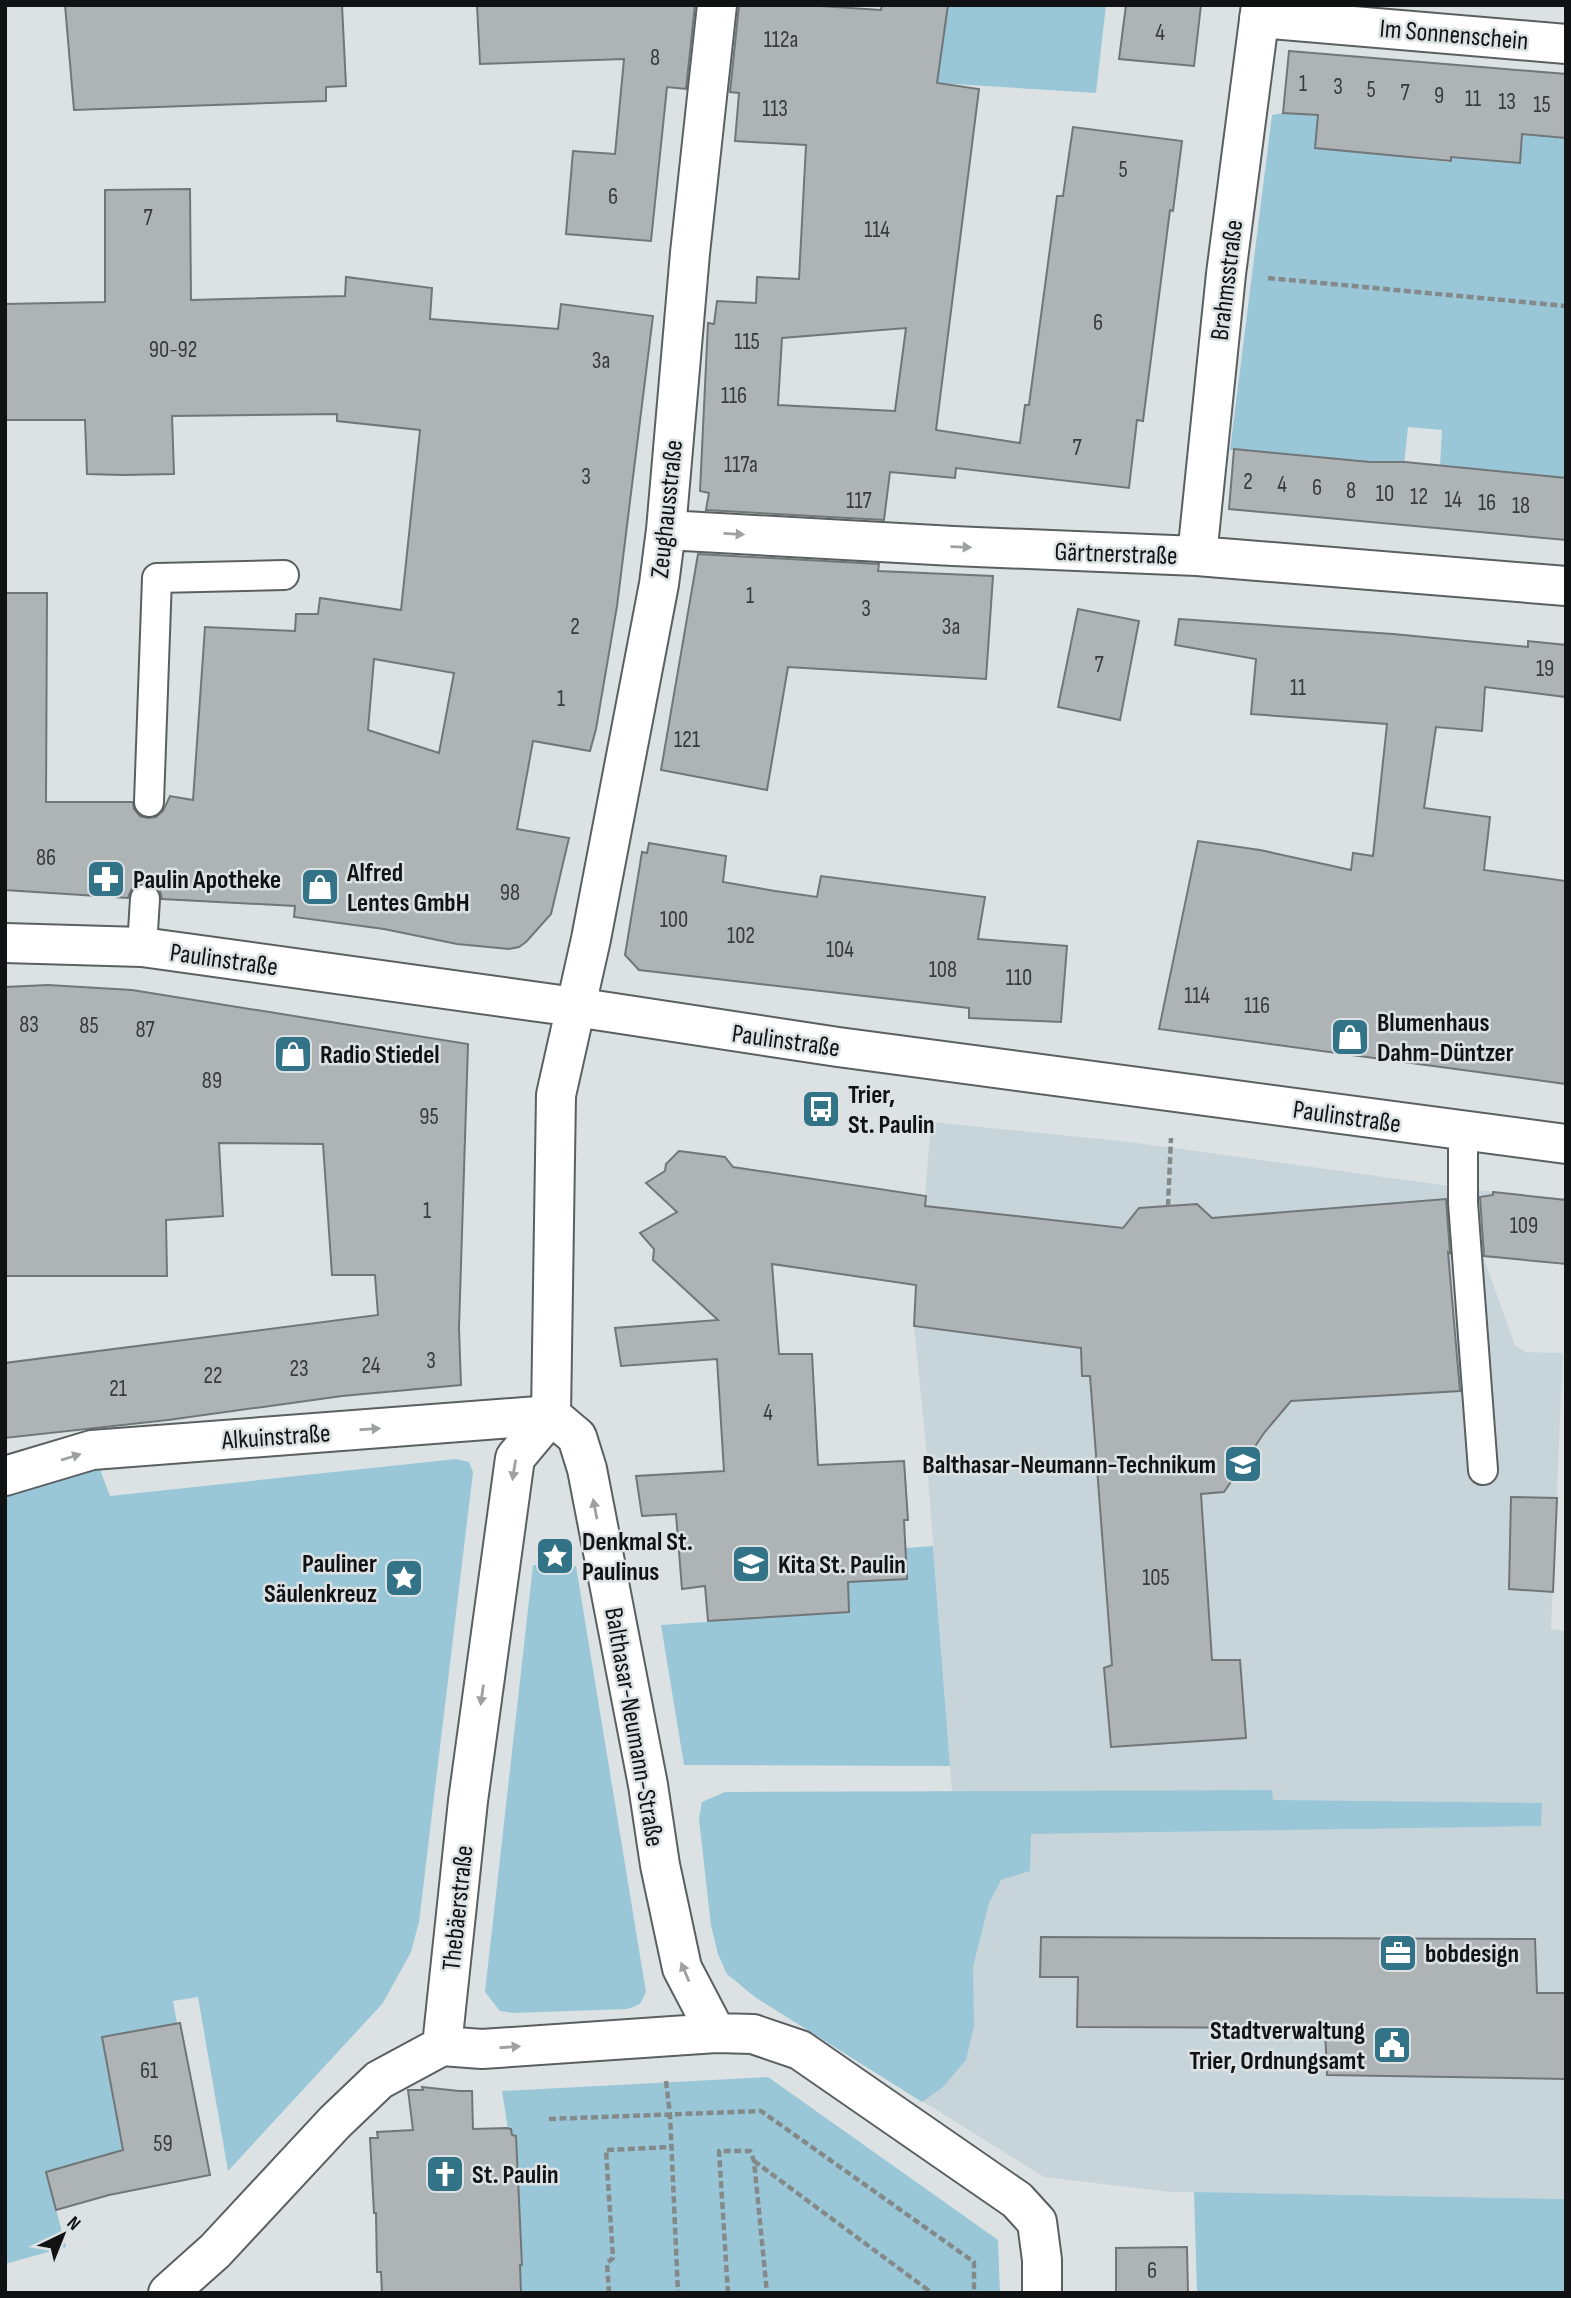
<svg xmlns="http://www.w3.org/2000/svg" width="1571" height="2298" font-family="'Sofia Sans Condensed',sans-serif">
<style>
.built{fill:#c7d5da}
.green{fill:#9ac7d7}
.building{fill:#aeb3b5;stroke:#717678;stroke-width:2;fill-rule:evenodd}
.lines{fill:none;stroke-linecap:round;stroke-linejoin:round}
.service-casing{stroke:#5a5f61;stroke-width:32}
.minor-casing{stroke:#5a5f61;stroke-width:42}
.path{stroke:#84898a;stroke-width:4.5;stroke-dasharray:7 3.5;stroke-linecap:butt}
.service{stroke:#fff;stroke-width:28}
.minor{stroke:#fff;stroke-width:38}
.oneway{fill:#9fa0a1}
.labels{text-anchor:middle;stroke-width:5;stroke-linejoin:round;paint-order:stroke}
.number-label{font-size:23px;fill:#383a3c}
.street-label{font-size:26px;fill:#101213;stroke:#dce2e4}
.poi-label{font-size:26px;font-weight:bold;fill:#101213;stroke:#dce2e4;text-anchor:start}
</style>
<rect width="100%" height="100%" fill="#dce2e4"/>
<path class="built" d="M931,1122L1130,1142L1493,1192L1483,1256L1515,1345L1525,1352L1563,1353L1551,1629L1566,1631V2199L1170,2192L1044,2177L755,1997L727,1974L718,1954L711,1925L699,1819L702,1802L725,1792H952L925,1436L914,1326Z"/>
<path class="green" d="M948,5H1106L1096,93L937,83Z
M1283,113L1419,125L1416,159L1450,162L1454,128L1519,163L1522,134L1566,138V478L1440,466L1442,430L1408,427L1404,465L1230,450L1272,115Z
M456,1459L469,1462L473,1472L419,1922L411,1952L383,2003L228,2171L198,1997L173,2001L177,2023L102,2037L131,2190L94,2199L46,2172L66,2247L5,2264V1497L99,1467L110,1496Z
M933,1546L950,1766L684,1765L661,1625L849,1612L848,1582L907,1579L906,1548Z
M533,1565L576,1566L646,1992L640,2004L628,2009L513,2013L500,2011L485,1992Z
M1272,1790L1273,1800L1542,1803L1541,1826L1031,1834L1030,1871L1001,1880L989,1903L973,1967L974,2026L966,2060L943,2087L922,2102L755,1997L727,1974L718,1954L711,1925L699,1819L702,1802L725,1792Z
M768,2077L998,2240L1000,2293H521L520,2265H523L522,2253H519V2194H515L514,2149H517L516,2136H514L511,2129H508L502,2091Z
M1194,2192L1566,2199V2293H1197Z"/>
<path class="building" d="M65,5H342L346,86L326,87V101L74,110Z
M477,5H695L686,89L667,87L651,241L566,234L573,151L615,154L624,59L480,64Z
M739,5H804L881,10L882,5H948L937,83L979,89L936,430L1020,443L1025,405H1029L1057,196H1063L1073,127L1182,141L1173,211L1170,210L1143,421L1137,420L1129,488L956,468L955,478L890,472L884,520L706,510L709,493L700,491L708,323L714,324L717,301L756,303L757,277L799,279L806,145L735,141L739,93L730,92ZM906,328L895,411L778,405L782,338Z
M1126,5H1201L1194,66L1119,59Z
M1289,51L1566,74V138L1522,134L1520,163L1451,157V161L1315,148L1318,115L1283,113Z
M190,189L191,300L345,296L346,277L432,288L430,319L558,329L561,304L653,316L617,606L596,729L590,751L533,741L517,829L569,838L551,914L526,942L519,947L509,949L457,944L384,929L294,917L295,906L162,899L160,891L155,886L147,883L137,885L131,890L128,898L5,890V593H47L46,802H133L134,809L140,816L148,818L156,817L163,811L170,796L193,800L205,627L295,631L296,614H318L320,598L401,610L420,430L337,421V414L172,416L174,474L123,475L87,474L85,420H5V304L105,302V190ZM374,659L454,673L439,753L368,730Z
M1234,449L1370,462H1405L1566,478V540L1229,509Z
M698,554L879,564L878,571L993,576L986,679L788,667L767,790L661,770Z
M1078,609L1139,621L1120,720L1058,707Z
M1179,619L1393,634L1528,647V641L1566,645V697L1485,687L1482,731L1436,727L1424,808L1490,817L1484,870L1566,881V1084L1159,1029L1198,841L1260,850L1351,870L1353,853L1373,856L1387,724L1251,714L1256,659L1175,645Z
M649,843L726,856L723,882L775,891L817,897L821,876L985,897L978,939L1067,946L1061,1022L969,1018V1008L639,970L625,955L642,852L647,853Z
M48,985L132,990L468,1044L459,1328L461,1385L342,1396L168,1420L5,1438V1363L378,1315L375,1275H332L323,1144L219,1143L223,1216L166,1220L167,1276H5V987Z
M679,1151L725,1157L733,1167L926,1196L925,1206L1123,1228L1139,1208L1197,1204L1212,1218L1446,1199L1450,1253L1448,1252L1460,1391L1291,1401L1264,1433L1224,1492L1201,1494L1212,1660H1240L1246,1738L1111,1747L1104,1668L1112,1665L1090,1376H1082L1081,1348L914,1326L916,1285L772,1264L779,1354H812L818,1465L904,1461L908,1520H904L907,1579L848,1582L849,1612L708,1621L705,1586L682,1589L676,1514L642,1516L636,1476L724,1471L717,1359L621,1366L615,1328L718,1320L653,1260L654,1249L640,1233L677,1212L646,1183L665,1171L666,1164Z
M1493,1192L1566,1200V1264L1484,1256L1480,1197L1493,1195Z
M1511,1497L1557,1498L1553,1592L1509,1589Z
M1041,1937L1535,1939L1537,1993H1566V2079L1327,2075L1325,2028L1077,2027L1078,1977H1040Z
M180,2023L210,2175L109,2195L56,2210L46,2172L123,2150L102,2037Z
M422,2087L459,2091H472L473,2129L507,2128L511,2129L512,2135L516,2136L522,2265H520L521,2293H382L381,2272H377L376,2213H374L370,2138H378L377,2132L413,2130L408,2090H423Z
M1187,2247L1188,2293H1116V2248Z"/>
<g class="lines">
<defs>
<path id="service" d="M149,802L157,578L284,575
M142,947L145,899
M1463,1132V1203L1483,1470"/>
<path id="minor" d="M1259,18L1566,44
M666,530L953,546L1197,556L1566,586
M1197,556L1226,274L1261,5
M5,943L142,947L575,1007L838,1047L1566,1144
M5,1476L92,1450L551,1415
M716,2033L682,1968L660,1865L648,1785L587,1469L577,1437L551,1415L556,1095L591,939L659,584L666,530L690,253L717,5
M442,2046L482,2049L716,2033L753,2034L800,2050L1017,2200L1037,2222L1042,2260V2293
M442,2046L468,1801L515,1458L551,1415
M168,2293L215,2251L335,2122L379,2080L442,2046"/>
</defs>
<use href="#service" class="service-casing"/>
<use href="#minor" class="minor-casing"/>
<path class="path" d="M1268,278L1566,306
M1168,1206L1171,1138
M666,2081L670,2115L678,2293
M549,2119L761,2111L974,2262V2293
M754,2161L928,2290L927,2293
M609,2293L607,2263L613,2258L606,2150L671,2147
M728,2293L719,2151H750L754,2161L767,2293"/>
<use href="#service" class="service"/>
<use href="#minor" class="minor"/>
</g>
<defs><path id="oneway-solid" d="M-6-.8H1V-3.2L6.5 0L1 3.2V.8H-6Z" transform="scale(1.75)"/></defs>
<g class="oneway">
<use href="#oneway-solid" transform="translate(734 534) rotate(3)"/>
<use href="#oneway-solid" transform="translate(961 547) rotate(2)"/>
<use href="#oneway-solid" transform="translate(370 1429) rotate(-4)"/>
<use href="#oneway-solid" transform="translate(71 1457) rotate(-17)"/>
<use href="#oneway-solid" transform="translate(514 1470) rotate(99)"/>
<use href="#oneway-solid" transform="translate(595 1509) rotate(-101)"/>
<use href="#oneway-solid" transform="translate(482 1695) rotate(98)"/>
<use href="#oneway-solid" transform="translate(685 1972) rotate(-113)"/>
<use href="#oneway-solid" transform="translate(510 2047) rotate(-4)"/>
</g>
<defs>
<symbol id="pharmacy-square" viewBox="-11 -11 22 22"><rect x="-9" y="-9" width="18" height="18" rx="4" fill="#337387" stroke="#dce2e4"/><path d="M-2-6h4v4h4v4h-4v4h-4v-4h-4v-4h4Z" fill="#fff"/></symbol>
<symbol id="shop-square" viewBox="-11 -11 22 22"><rect x="-9" y="-9" width="18" height="18" rx="4" fill="#337387" stroke="#dce2e4"/><path d="M-5-2.5h2.3a2.7 3.5 0 0 1 5.4 0H5L5.5 6h-11ZM-1.5-2.5h3a1.5 2.3 0 0 0-3 0Z" fill="#fff"/></symbol>
<symbol id="bus-square" viewBox="-11 -11 22 22"><rect x="-9" y="-9" width="18" height="18" rx="4" fill="#337387" stroke="#dce2e4"/><path d="M-5-6H5V4H4V6H2V4H-2V6H-4V4H-5ZM-3.5-4V0h7V-4ZM-3.5 1.2v1.5H-2V1.2ZM2 1.2v1.5H3.5V1.2Z" fill="#fff"/></symbol>
<symbol id="school-square" viewBox="-11 -11 22 22"><rect x="-9" y="-9" width="18" height="18" rx="4" fill="#337387" stroke="#dce2e4"/><path d="M0-5L7-2L0 1L-7-2ZM-4 1L0 2.5L4 1V4Q0 6-4 4Z" fill="#fff"/></symbol>
<symbol id="sight-square" viewBox="-11 -11 22 22"><rect x="-9" y="-9" width="18" height="18" rx="4" fill="#337387" stroke="#dce2e4"/><path d="M0-6L1.8-2.2L6-1.7L2.9 1.2L3.7 5.4L0 3.3L-3.7 5.4L-2.9 1.2L-6-1.7L-1.8-2.2Z" fill="#fff"/></symbol>
<symbol id="office-square" viewBox="-11 -11 22 22"><rect x="-9" y="-9" width="18" height="18" rx="4" fill="#337387" stroke="#dce2e4"/><path d="M-6-3h4V-5.5h4V-3h4V5H-6ZM-1-4.5V-3h2v-1.5ZM-6 0V1H6V0Z" fill="#fff"/></symbol>
<symbol id="civic-square" viewBox="-11 -11 22 22"><rect x="-9" y="-9" width="18" height="18" rx="4" fill="#337387" stroke="#dce2e4"/><path d="M-.6-6.5H3V-4.5H.6V-3L4-1V1h2V6H-6V1h2V-1L-.6-3ZM-1.2 2.5V6h2.4V2.5Z" fill="#fff"/></symbol>
<symbol id="church-square" viewBox="-11 -11 22 22"><rect x="-9" y="-9" width="18" height="18" rx="4" fill="#337387" stroke="#dce2e4"/><path d="M-1.2-6h2.4v3.5h3.3v2.4h-3.3V6h-2.4V-.1h-3.3v-2.4h3.3Z" fill="#fff"/></symbol>
</defs>
<g fill-rule="evenodd">
<use href="#pharmacy-square" x="84" y="857" width="44" height="44"/>
<use href="#shop-square" x="298" y="865" width="44" height="44"/>
<use href="#shop-square" x="1328" y="1015" width="44" height="44"/>
<use href="#shop-square" x="271" y="1032" width="44" height="44"/>
<use href="#bus-square" x="799" y="1087" width="44" height="44"/>
<use href="#school-square" x="1221" y="1442" width="44" height="44"/>
<use href="#sight-square" x="533" y="1534" width="44" height="44"/>
<use href="#school-square" x="729" y="1542" width="44" height="44"/>
<use href="#sight-square" x="382" y="1556" width="44" height="44"/>
<use href="#office-square" x="1376" y="1931" width="44" height="44"/>
<use href="#civic-square" x="1370" y="2023" width="44" height="44"/>
<use href="#church-square" x="423" y="2152" width="44" height="44"/>
</g>
<g class="labels">
<g class="number-label">
<text x="1160" y="40">4</text>
<text x="781" y="47">112a</text>
<text x="655" y="65">8</text>
<text x="1303" y="91">1</text>
<text x="1338" y="94">3</text>
<text x="1371" y="97">5</text>
<text x="1405" y="100">7</text>
<text x="1439" y="103">9</text>
<text x="1473" y="106">11</text>
<text x="1507" y="109">13</text>
<text x="1542" y="112">15</text>
<text x="775" y="116">113</text>
<text x="1123" y="177">5</text>
<text x="613" y="204">6</text>
<text x="148" y="225">7</text>
<text x="877" y="237">114</text>
<text x="1098" y="330">6</text>
<text x="747" y="349">115</text>
<text x="173" y="357">90-92</text>
<text x="601" y="368">3a</text>
<text x="734" y="403">116</text>
<text x="1077" y="455">7</text>
<text x="741" y="472">117a</text>
<text x="586" y="484">3</text>
<text x="1248" y="489">2</text>
<text x="1282" y="492">4</text>
<text x="1317" y="495">6</text>
<text x="1351" y="498">8</text>
<text x="1385" y="501">10</text>
<text x="1419" y="504">12</text>
<text x="1453" y="507">14</text>
<text x="859" y="508">117</text>
<text x="1487" y="510">16</text>
<text x="1521" y="513">18</text>
<text x="750" y="603">1</text>
<text x="866" y="616">3</text>
<text x="575" y="634">2</text>
<text x="951" y="634">3a</text>
<text x="1099" y="672">7</text>
<text x="1545" y="676">19</text>
<text x="1298" y="695">11</text>
<text x="561" y="706">1</text>
<text x="687" y="747">121</text>
<text x="46" y="865">86</text>
<text x="510" y="900">98</text>
<text x="674" y="927">100</text>
<text x="741" y="943">102</text>
<text x="840" y="957">104</text>
<text x="943" y="977">108</text>
<text x="1019" y="985">110</text>
<text x="1197" y="1003">114</text>
<text x="1257" y="1013">116</text>
<text x="29" y="1032">83</text>
<text x="89" y="1033">85</text>
<text x="145" y="1037">87</text>
<text x="212" y="1088">89</text>
<text x="429" y="1124">95</text>
<text x="427" y="1218">1</text>
<text x="1524" y="1233">109</text>
<text x="431" y="1368">3</text>
<text x="371" y="1373">24</text>
<text x="299" y="1376">23</text>
<text x="213" y="1383">22</text>
<text x="118" y="1396">21</text>
<text x="768" y="1420">4</text>
<text x="1156" y="1585">105</text>
<text x="149" y="2078">61</text>
<text x="163" y="2151">59</text>
<text x="1152" y="2278">6</text>
</g>
<g class="street-label">
<text transform="translate(1454 34) rotate(5)" y="9">Im Sonnenschein</text>
<text transform="translate(1226 280) rotate(-83)" y="9">Brahmsstraße</text>
<text transform="translate(666 509) rotate(-84)" y="9">Zeughausstraße</text>
<text transform="translate(1116 553) rotate(2)" y="9">Gärtnerstraße</text>
<text transform="translate(224 959) rotate(8)" y="9">Paulinstraße</text>
<text transform="translate(786 1040) rotate(8)" y="9">Paulinstraße</text>
<text transform="translate(1347 1116) rotate(8)" y="9">Paulinstraße</text>
<text transform="translate(276 1436) rotate(-4)" y="9">Alkuinstraße</text>
<text transform="translate(635 1727) rotate(80)" y="9">Balthasar-Neumann-Straße</text>
<text transform="translate(457 1908) rotate(-84)" y="9">Thebäerstraße</text>
</g>
<g class="poi-label">
<text x="347" y="881">Alfred<tspan x="347" dy="30">Lentes GmbH</tspan></text>
<text x="133" y="888">Paulin Apotheke</text>
<text x="1377" y="1031">Blumenhaus<tspan x="1377" dy="30">Dahm-Düntzer</tspan></text>
<text x="320" y="1063">Radio Stiedel</text>
<text x="848" y="1103">Trier,<tspan x="848" dy="30">St. Paulin</tspan></text>
<text x="1216" y="1473" text-anchor="end">Balthasar-Neumann-Technikum</text>
<text x="582" y="1550">Denkmal St.<tspan x="582" dy="30">Paulinus</tspan></text>
<text x="377" y="1572" text-anchor="end">Pauliner<tspan x="377" dy="30">Säulenkreuz</tspan></text>
<text x="778" y="1573">Kita St. Paulin</text>
<text x="1425" y="1962">bobdesign</text>
<text x="1365" y="2039" text-anchor="end">Stadtverwaltung<tspan x="1365" dy="30">Trier, Ordnungsamt</tspan></text>
<text x="472" y="2183">St. Paulin</text>
</g>
</g>
<rect width="1571" height="2298" fill="none" stroke="#101213" stroke-width="14"/>
<g transform="translate(63 2235) rotate(43)" stroke="#dce2e4" stroke-width="5" paint-order="stroke">
<path d="M0-5L12 26L0 18L-12 26Z" fill="#101213"/>
<text y="-10" font-size="19" font-weight="bold" text-anchor="middle" fill="#101213">N</text>
</g>
</svg>
